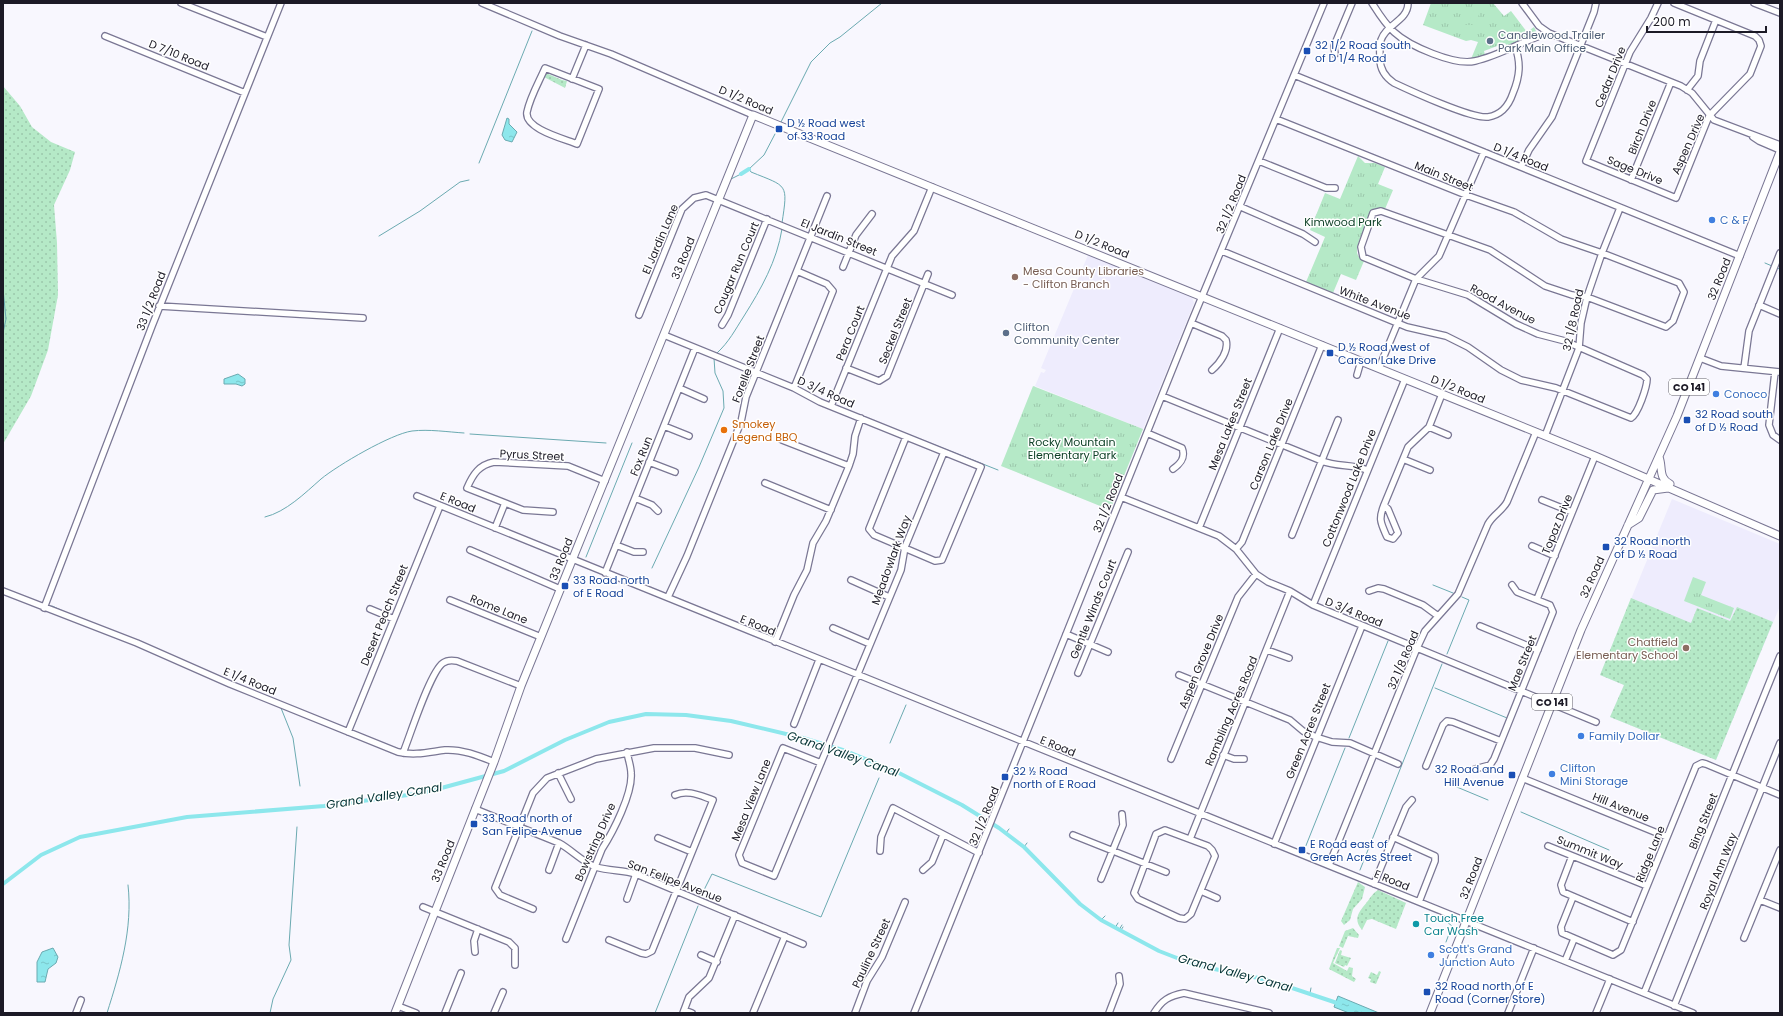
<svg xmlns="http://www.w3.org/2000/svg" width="1783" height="1016" font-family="Poppins,sans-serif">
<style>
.built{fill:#eeecfd}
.grass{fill:url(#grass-dots)}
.park{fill:url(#park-tufts)}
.garden{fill:#b5e9c7}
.water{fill:url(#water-ripples);stroke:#6baab1}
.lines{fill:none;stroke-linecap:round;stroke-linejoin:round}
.stream{stroke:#6baab1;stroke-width:1}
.canal{stroke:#8de7ec;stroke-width:4}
.minor-casing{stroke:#7a7794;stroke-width:8}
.major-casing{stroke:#7a7794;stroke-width:9}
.minor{stroke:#fff;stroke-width:5.5}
.major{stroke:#fff;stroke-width:7}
.service-dot{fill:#5c6f8a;stroke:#fff;stroke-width:1.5}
.transit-dot{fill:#1a4fb4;stroke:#fff;stroke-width:1.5}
.shop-dot{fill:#3f7fe0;stroke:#fff;stroke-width:1.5}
.education-dot{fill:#8d6e63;stroke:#fff;stroke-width:1.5}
.food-dot{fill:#e8710a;stroke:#fff;stroke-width:1.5}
.culture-dot{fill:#0f9aa8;stroke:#fff;stroke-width:1.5}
.labels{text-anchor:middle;stroke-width:3;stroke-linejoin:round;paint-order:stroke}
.shield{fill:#fff;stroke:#605f67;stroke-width:1}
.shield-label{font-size:10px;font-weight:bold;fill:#1c1a26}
.service-label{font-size:11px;fill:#4e5e75;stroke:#fff;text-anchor:start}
.transit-label{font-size:11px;fill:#164399;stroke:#fff;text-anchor:start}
.street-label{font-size:11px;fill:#1c1a26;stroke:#fff}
.shop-label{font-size:11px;fill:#366cbe;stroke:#fff;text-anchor:start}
.park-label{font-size:11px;fill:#0e4127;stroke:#fff}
.education-label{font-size:11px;fill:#785e54;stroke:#fff;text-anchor:start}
.food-label{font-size:11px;fill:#c56008;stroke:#fff;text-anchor:start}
.culture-label{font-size:11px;fill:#0d838f;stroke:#fff;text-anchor:start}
.water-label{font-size:12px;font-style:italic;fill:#063436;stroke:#fff}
</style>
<defs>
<pattern id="grass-dots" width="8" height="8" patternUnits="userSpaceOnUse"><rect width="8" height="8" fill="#b5e9c7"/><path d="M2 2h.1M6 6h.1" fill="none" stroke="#9bc7ab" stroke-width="1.8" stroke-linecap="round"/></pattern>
<pattern id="park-tufts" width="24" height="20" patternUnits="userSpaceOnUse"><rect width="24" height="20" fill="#b5e9c7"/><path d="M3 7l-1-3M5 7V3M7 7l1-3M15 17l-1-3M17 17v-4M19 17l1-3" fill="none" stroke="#9bc7ab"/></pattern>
<pattern id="water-ripples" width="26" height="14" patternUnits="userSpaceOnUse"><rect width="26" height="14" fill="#8de7ec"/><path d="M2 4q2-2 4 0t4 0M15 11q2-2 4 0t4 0" fill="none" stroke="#79c6ca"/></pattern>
</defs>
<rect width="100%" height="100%" fill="#f8f7fe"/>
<path class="built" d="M1088,255L1192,297L1194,303L1143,429L1035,386L1041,372L1044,373L1046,370L1041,368Z
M1672,499L1780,544V606L1716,760L1610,717L1624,685L1600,675Z"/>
<path class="grass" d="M546,73L562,80L567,81L565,88L544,77Z
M3,86L20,106L32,127L51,142L75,152L70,170L54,205L57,243L58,295L48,350L31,396L3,444Z
M1631,598L1691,623L1697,608L1730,621L1737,607L1773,622L1716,760L1610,717L1624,685L1600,675Z
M1358,882L1365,887L1362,899L1353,909L1350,920L1344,925L1341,921Z
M1378,890L1406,903L1396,929L1372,919L1367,920L1362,930C1352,918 1360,911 1367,902C1371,897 1372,894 1378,890Z
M1353,928L1359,935L1358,938L1348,936L1343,948L1339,946L1345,931Z
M1337,948H1340L1333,963L1347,971L1349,967L1353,968L1352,976L1356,979L1354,982L1329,969Z
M1340,950L1342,951L1341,955L1351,958L1347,966L1345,965L1344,967L1335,963Z
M1379,971L1381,972L1376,984L1370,982L1371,979L1368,978L1371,972L1377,975Z"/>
<path class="park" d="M1431,3H1493L1504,16L1511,11L1527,32L1534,27L1536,31L1528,38L1507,46L1505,43L1484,51L1485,55L1471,59L1478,42L1471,40L1466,41L1423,25Z
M1358,156L1365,163H1375L1385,167L1378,184L1393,190L1385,209L1378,208C1370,213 1357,242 1357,251C1357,256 1360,259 1364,261L1356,280L1341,274L1333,293L1306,282L1325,237L1310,230L1325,193L1340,199Z
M1033,386L1143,429L1110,510L1001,466Z
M1693,577L1706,582L1701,595L1734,608L1730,619L1684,601Z"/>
<path class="garden" d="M1474,9L1480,12L1476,22L1470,20Z
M1461,25H1473L1474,31H1462Z"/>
<path class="water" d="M507,118L509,119V124L517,132L512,142L505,140L502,135Z
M238,374L245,379V384L242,386L236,384H224V379Z
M53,948L58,957L56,963L48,969L45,982H37V962L42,952Z
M1338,996L1379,1013H1349L1334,1007Z"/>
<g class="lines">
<path class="stream" d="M781,122L811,62L830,43L840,37L882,3
M775,134L764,155L749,169L751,172C788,187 788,183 782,223
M479,163L532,31
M731,179L741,174
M379,236L420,211L460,182L469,180
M1765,263L1772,266
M1776,268L1780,269
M3,289L6,319L3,333
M717,353C729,342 735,330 744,316C761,289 777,261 782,229
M897,430L998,470
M470,434L606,443
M265,517C286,512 305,493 321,479C338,465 391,434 412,431C429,429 448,432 464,433
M586,557L632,443
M652,568L699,467L724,408L723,391L715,373L714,358
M1433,585L1453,593
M52,606L63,611
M1447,654L1469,600L1462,597
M1435,688L1507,718
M281,708L293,738L300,786
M1349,738L1388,641
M890,743L906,705
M1452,785L1488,800
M1521,812L1609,850
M1006,833L1009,829
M1024,847L1027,843
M1305,848L1345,748
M1360,870L1442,664
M701,896L712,874L821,917L879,778
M1101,920L1105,916
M1115,928L1118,923
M1119,930L1122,925
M1121,930L1123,927
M1446,942L1452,926L1447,922
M1310,993L1311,988
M107,1013C120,972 133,929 128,885
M270,1013L273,999L291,960L289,945L297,827
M655,1013L698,906"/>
<path class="canal" d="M741,174L749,169
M3,884L41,855L80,837L187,817L324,806L423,793L504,771L565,740L609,722L646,714L686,715L731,721L803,738L846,751L899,773L962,805L999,828L1024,847L1080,904L1101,920L1159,951L1195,965L1268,980L1340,1004"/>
<defs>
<path id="minor" d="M181,3L267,37
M482,3L560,36L611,54L753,115
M1372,3C1379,14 1385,24 1394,32C1409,46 1455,66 1475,61C1501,55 1524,40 1549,33
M1408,3C1408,21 1386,24 1381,40C1379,46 1380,53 1380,59C1380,69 1385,77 1394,83C1411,91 1472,119 1488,117C1501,115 1509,105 1513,93C1520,76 1521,63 1515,46
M1522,3L1539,26L1549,33L1681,86L1692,93L1714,120L1780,145
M1658,3L1651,18L1630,52L1586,161L1676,198L1709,116L1750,74L1761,46L1759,40L1755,36L1674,3
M1754,3L1780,13
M105,36L245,93
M1335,54L1334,46L1352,3
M545,68L599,89L577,144C565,139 524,129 527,112C530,97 539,82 545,68Z
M1294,75L1740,256
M572,79L586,45
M1687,90L1698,76L1700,61L1716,20
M1753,137L1759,141L1780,150
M1259,161L1326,188H1335
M1521,167L1529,150L1552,117L1594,12L1596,3
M1631,180L1671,82
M1241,207L1303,234L1315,242
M1222,251L1407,327L1446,336L1468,347L1501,370L1521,380L1556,388L1631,418C1638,414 1647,387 1647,379L1643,375L1565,341L1538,334L1516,324L1468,295L1416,279L1363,257L1361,247L1373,213L1381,211L1490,250L1545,286L1572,295L1587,297L1666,327L1673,321L1684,292L1679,283L1602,253L1561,239L1514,212L1466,195L1276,119
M843,267L856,235L872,214
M1759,305L1780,314
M159,306L363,318
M639,315L682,209L694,198L706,195L952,295
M1191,323L1222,336L1226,340C1229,351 1220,363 1212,370
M722,325L728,315L767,219
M664,335L794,388L820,402L981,467L942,560L935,561L874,535L869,529L906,437
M1700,358L1721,366L1780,372
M846,368L879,381L887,376L928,274
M1379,368L1416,279L1439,256L1484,152
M1744,368L1749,331L1780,253
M1775,372L1769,425L1773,435L1780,440
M1357,375L1361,361
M679,388L704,399
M794,388L833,291L827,284L797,271
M1162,396L1322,461C1337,467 1353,464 1367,470
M831,406L892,256L914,231L932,187
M664,426L689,436
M1429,427L1448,435
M1147,433L1182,448C1186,458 1180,464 1173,469
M1545,436L1579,348L1581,323L1587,297L1602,253L1620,208
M782,440L849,466
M1403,459L1430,470
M649,462L675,472
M765,483L831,510
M417,496L1693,1013
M1121,497L1219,536L1236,549L1256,574L1268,582L1290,591L1313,605L1596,722
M635,498L652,505L658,511
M1542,500L1572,512
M1384,505L1388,509L1398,533L1393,539L1387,537C1381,523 1378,520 1384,505L1408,447L1429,427L1442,394
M553,512L523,510L467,488C473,474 479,465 494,462L568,466L605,481
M495,528L505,503
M1199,528L1280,328
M1292,535L1338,420
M616,545L634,552H643
M1532,546L1555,556
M1236,549L1242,542L1322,345
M470,550L560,589
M605,573L695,348
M851,580L889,597
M3,591L137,643L230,684L398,752C415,756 429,752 445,750C462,749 479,756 494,762
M1369,591L1378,588L1384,589L1423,605L1438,616
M668,597L687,556L741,422L746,397L827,196
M1537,599L1595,456
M450,600L541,637
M1313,605L1405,379
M44,608L152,326L281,3
M370,609L394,619
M1480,626L1538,650
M833,628L870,644
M1066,634L1108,652
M775,642L794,595L807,570L813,543L826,521L849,466L853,454L855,436L861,418
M1267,650L1289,658
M1078,673L1128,552
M1179,675L1290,720L1303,731L1316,737L1332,742L1350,743L1398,764
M794,724L819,660
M348,732L440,506
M403,753C410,736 430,672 443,663C447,660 452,660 457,661L521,686
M1223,755L1234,759H1244
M1171,759L1238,597L1256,574
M821,763L783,748L739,855L742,863L774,876L901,570L905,547L944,452
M1426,766L1443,725L1447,721L1453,722L1501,741
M1475,769L1490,765L1494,759L1553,612L1550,605L1517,592L1512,585
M558,773L571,799
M1522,778L1667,837
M475,809L559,843C572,850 582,862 596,867C609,871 623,870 636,874L803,944
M1165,830L1208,846L1212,850L1215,856L1191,914L1185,919L1179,918L1138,899L1134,893L1156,834Z
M1073,835L1166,872
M1393,837L1435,856V861L1419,902
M658,838L692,852
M1190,839L1290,591
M1274,844L1362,626
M1548,846L1647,886
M880,851L881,837L893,808L979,853
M1572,856L1561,885L1563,892L1633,922
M1329,865L1417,648L1425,631L1458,594L1488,524C1493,515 1502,511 1507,502L1536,432
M549,870L559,843
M923,870L932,862L943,835
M1101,879L1123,825L1122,814
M1374,884L1406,807L1412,800
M1201,891L1217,898
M1573,897L1561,927L1562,933L1613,955L1621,950L1696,766L1702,763L1706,764L1780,795
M627,899L636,874
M1760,900L1780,908
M423,907L509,942L515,948V965
M533,909L500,895L495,888L533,793L547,778L596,759L654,748H695L729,755
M1744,938L1780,850
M566,939L602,849C613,832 633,793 631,773C631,766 628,759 627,752
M609,940L641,953L646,954L652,951L713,800C701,796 688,789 675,795
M475,952L474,941L478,929
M701,955L717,962
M1565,961L1574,939
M1644,993L1780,656
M398,1006L416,1013
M1674,1006L1780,743
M684,1010L692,1013
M76,1013L81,1000
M445,1013L461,973
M494,1013L503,992
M683,1013L689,997L709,978L735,915
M753,1013L785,936
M855,1013L867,981L882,957L905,902
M914,1013L1191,323L1324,3
M1109,1013L1120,984L1119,976
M1154,1013C1162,1000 1169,996 1184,993L1269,1013
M1508,1013L1534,948
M1596,1013L1610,979"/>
<path id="major" d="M1659,457C1663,467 1658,478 1670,484
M1628,525L1639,518L1653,490L1668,488
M395,1013L494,762L521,686L753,115L1595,456L1780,536
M1430,1013L1581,630L1677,416L1780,152"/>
</defs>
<use href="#minor" class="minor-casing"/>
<use href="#major" class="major-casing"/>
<use href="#minor" class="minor"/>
<use href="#major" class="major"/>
</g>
<g class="service-dot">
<circle cx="1490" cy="41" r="4"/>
<circle cx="1006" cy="333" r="4"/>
</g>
<g class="transit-dot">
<rect x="1303" y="47" width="8" height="8" rx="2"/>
<rect x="775" y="125" width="8" height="8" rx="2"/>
<rect x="1326" y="349" width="8" height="8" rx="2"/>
<rect x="1683" y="416" width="8" height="8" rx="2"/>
<rect x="1602" y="543" width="8" height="8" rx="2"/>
<rect x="561" y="582" width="8" height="8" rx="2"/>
<rect x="1508" y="771" width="8" height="8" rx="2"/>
<rect x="1001" y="773" width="8" height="8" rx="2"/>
<rect x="470" y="820" width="8" height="8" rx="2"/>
<rect x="1298" y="846" width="8" height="8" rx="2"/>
<rect x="1423" y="988" width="8" height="8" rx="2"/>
</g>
<g class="shop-dot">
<circle cx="1712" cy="220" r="4"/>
<circle cx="1716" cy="394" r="4"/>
<circle cx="1581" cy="736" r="4"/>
<circle cx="1552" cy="774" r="4"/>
<circle cx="1431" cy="955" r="4"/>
</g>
<g class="education-dot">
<circle cx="1015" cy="277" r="4"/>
<circle cx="1686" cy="648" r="4"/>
</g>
<circle class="food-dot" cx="724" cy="430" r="4"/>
<circle class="culture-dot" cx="1416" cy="924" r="4"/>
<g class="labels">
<g class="shield">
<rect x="1669" y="379" width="40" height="16" rx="3"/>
<rect x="1532" y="694" width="40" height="16" rx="3"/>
</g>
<g class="shield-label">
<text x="1689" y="391">CO 141</text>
<text x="1552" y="706">CO 141</text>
</g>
<g class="service-label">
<text x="1498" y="39">Candlewood Trailer<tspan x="1498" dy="13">Park Main Office</tspan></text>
<text x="1014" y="331">Clifton<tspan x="1014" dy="13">Community Center</tspan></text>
</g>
<g class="transit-label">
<text x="1315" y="49">32 1/2 Road south<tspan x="1315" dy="13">of D 1/4 Road</tspan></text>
<text x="787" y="127">D ½ Road west<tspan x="787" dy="13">of 33 Road</tspan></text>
<text x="1338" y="351">D ½ Road west of<tspan x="1338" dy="13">Carson Lake Drive</tspan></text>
<text x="1695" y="418">32 Road south<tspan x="1695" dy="13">of D ½ Road</tspan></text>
<text x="1614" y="545">32 Road north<tspan x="1614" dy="13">of D ½ Road</tspan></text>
<text x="573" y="584">33 Road north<tspan x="573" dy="13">of E Road</tspan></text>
<text x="1504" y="773" text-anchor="end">32 Road and<tspan x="1504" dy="13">Hill Avenue</tspan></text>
<text x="1013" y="775">32 ½ Road<tspan x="1013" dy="13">north of E Road</tspan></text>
<text x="482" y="822">33 Road north of<tspan x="482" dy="13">San Felipe Avenue</tspan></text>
<text x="1310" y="848">E Road east of<tspan x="1310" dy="13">Green Acres Street</tspan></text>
<text x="1435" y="990">32 Road north of E<tspan x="1435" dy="13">Road (Corner Store)</tspan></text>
</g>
<g class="street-label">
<text transform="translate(179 55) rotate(22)" y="4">D 7/10 Road</text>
<text transform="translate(1610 77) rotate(-68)" y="4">Cedar Drive</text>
<text transform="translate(746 100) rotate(23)" y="4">D 1/2 Road</text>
<text transform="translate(1642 127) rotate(-68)" y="4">Birch Drive</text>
<text transform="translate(1688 144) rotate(-66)" y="4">Aspen Drive</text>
<text transform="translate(1521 157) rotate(22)" y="4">D 1/4 Road</text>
<text transform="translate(1635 170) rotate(22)" y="4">Sage Drive</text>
<text transform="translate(1444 176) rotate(22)" y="4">Main Street</text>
<text transform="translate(1231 204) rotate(-68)" y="4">32 1/2 Road</text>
<text transform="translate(839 237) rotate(22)" y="4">El Jardin Street</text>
<text transform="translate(660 239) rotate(-67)" y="4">El Jardin Lane</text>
<text transform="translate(1102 244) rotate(22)" y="4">D 1/2 Road</text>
<text transform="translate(683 258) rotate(-68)" y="4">33 Road</text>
<text transform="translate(736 268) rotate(-67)" y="4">Cougar Run Court</text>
<text transform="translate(1719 279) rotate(-68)" y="4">32 Road</text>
<text transform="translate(151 301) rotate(-69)" y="4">33 1/2 Road</text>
<text transform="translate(1375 303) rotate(21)" y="4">White Avenue</text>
<text transform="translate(1503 304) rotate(28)" y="4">Rood Avenue</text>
<text transform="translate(1573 320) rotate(-78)" y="4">32 1/8 Road</text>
<text transform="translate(895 331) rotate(-68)" y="4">Seckel Street</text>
<text transform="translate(850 333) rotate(-68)" y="4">Pera Court</text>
<text transform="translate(748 369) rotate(-69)" y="4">Forelle Street</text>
<text transform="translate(1458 389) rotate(22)" y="4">D 1/2 Road</text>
<text transform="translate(826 392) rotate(24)" y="4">D 3/4 Road</text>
<text transform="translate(1230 424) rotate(-68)" y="4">Mesa Lakes Street</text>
<text transform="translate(1271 444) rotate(-68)" y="4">Carson Lake Drive</text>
<text transform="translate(532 455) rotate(3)" y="4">Pyrus Street</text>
<text transform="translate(641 456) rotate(-68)" y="4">Fox Run</text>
<text transform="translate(1349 488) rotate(-68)" y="4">Cottonwood Lake Drive</text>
<text transform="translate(458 502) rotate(22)" y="4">E Road</text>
<text transform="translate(1108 503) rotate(-68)" y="4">32 1/2 Road</text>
<text transform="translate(1557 524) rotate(-68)" y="4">Topaz Drive</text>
<text transform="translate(561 559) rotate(-68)" y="4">33 Road</text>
<text transform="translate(891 560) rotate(-70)" y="4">Meadowlark Way</text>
<text transform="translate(1592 577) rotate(-66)" y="4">32 Road</text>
<text transform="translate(499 609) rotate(22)" y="4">Rome Lane</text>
<text transform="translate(1093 609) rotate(-68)" y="4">Gentle Winds Court</text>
<text transform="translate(1354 612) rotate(22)" y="4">D 3/4 Road</text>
<text transform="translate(384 615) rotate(-68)" y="4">Desert Peach Street</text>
<text transform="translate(758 625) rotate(22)" y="4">E Road</text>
<text transform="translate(1403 660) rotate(-67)" y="4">32 1/8 Road</text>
<text transform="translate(1201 661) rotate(-68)" y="4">Aspen Grove Drive</text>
<text transform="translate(1522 663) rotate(-68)" y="4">Mae Street</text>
<text transform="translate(250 681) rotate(22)" y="4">E 1/4 Road</text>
<text transform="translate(1231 711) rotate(-67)" y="4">Rambling Acres Road</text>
<text transform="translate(1308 731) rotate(-68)" y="4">Green Acres Street</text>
<text transform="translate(1058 746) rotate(22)" y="4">E Road</text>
<text transform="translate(751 800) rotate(-68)" y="4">Mesa View Lane</text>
<text transform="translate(1621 807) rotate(22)" y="4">Hill Avenue</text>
<text transform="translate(984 816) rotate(-68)" y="4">32 1/2 Road</text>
<text transform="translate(1703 821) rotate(-68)" y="4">Bing Street</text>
<text transform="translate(595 842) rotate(-66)" y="4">Bowstring Drive</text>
<text transform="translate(1590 852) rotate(22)" y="4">Summit Way</text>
<text transform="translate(1650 854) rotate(-68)" y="4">Ridge Lane</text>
<text transform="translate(443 861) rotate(-68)" y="4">33 Road</text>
<text transform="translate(1718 871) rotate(-68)" y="4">Royal Ann Way</text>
<text transform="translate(1471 878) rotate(-69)" y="4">32 Road</text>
<text transform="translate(1392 880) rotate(22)" y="4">E Road</text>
<text transform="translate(675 881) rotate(21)" y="4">San Felipe Avenue</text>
<text transform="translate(871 953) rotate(-65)" y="4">Pauline Street</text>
</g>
<g class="shop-label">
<text x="1720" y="224">C &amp; F</text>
<text x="1724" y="398">Conoco</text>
<text x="1589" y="740">Family Dollar</text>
<text x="1560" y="772">Clifton<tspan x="1560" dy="13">Mini Storage</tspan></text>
<text x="1439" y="953">Scott's Grand<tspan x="1439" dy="13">Junction Auto</tspan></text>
</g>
<g class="park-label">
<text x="1343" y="226">Kimwood Park</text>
<text x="1072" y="446">Rocky Mountain<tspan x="1072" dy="13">Elementary Park</tspan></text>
</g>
<g class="education-label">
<text x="1023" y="275">Mesa County Libraries<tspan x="1023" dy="13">- Clifton Branch</tspan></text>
<text x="1678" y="646" text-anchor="end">Chatfield<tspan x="1678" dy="13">Elementary School</tspan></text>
</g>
<g class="food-label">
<text x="732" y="428">Smokey<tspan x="732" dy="13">Legend BBQ</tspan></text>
</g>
<g class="culture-label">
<text x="1424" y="922">Touch Free<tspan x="1424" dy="13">Car Wash</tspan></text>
</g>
<g class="water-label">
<text transform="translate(843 754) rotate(19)" y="4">Grand Valley Canal</text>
<text transform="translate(384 796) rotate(-9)" y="4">Grand Valley Canal</text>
<text transform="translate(1235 973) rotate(15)" y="4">Grand Valley Canal</text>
</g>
</g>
<rect width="1783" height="1016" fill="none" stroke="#1c1a26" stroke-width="8"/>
<path d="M1647 26v6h119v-6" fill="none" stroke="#1c1a26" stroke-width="2"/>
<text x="1653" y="26" font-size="12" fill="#1c1a26" stroke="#ffffff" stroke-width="3" paint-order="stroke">200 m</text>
</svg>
